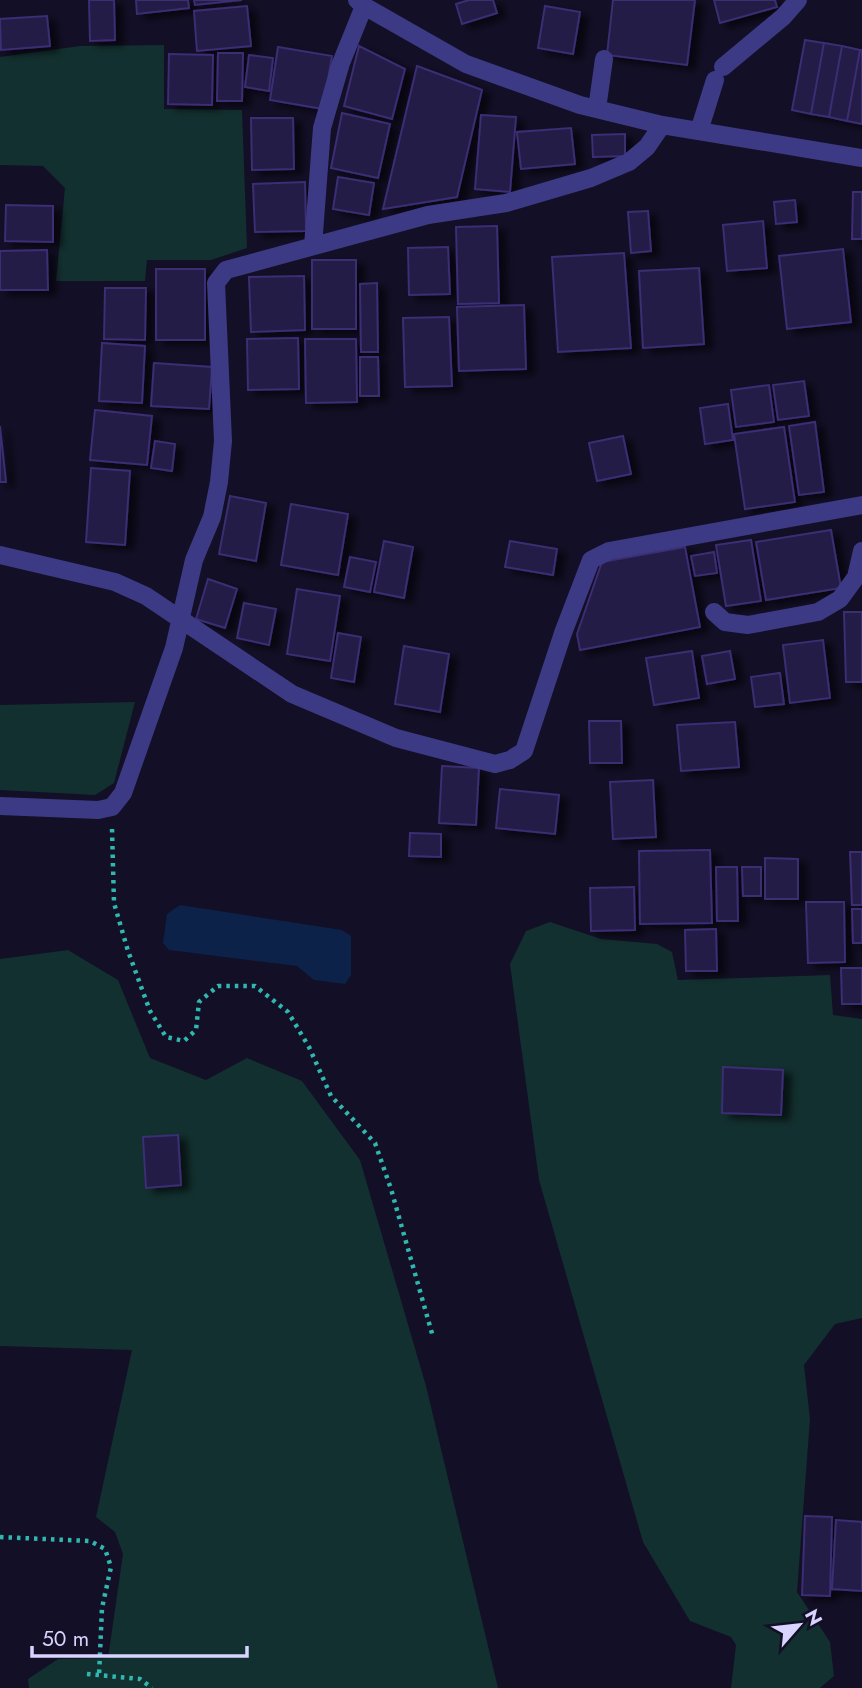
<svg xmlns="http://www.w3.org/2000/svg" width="862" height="1688" font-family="Jost,sans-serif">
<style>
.green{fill:#12302f}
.water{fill:#0c2248}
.building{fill:#241b47;stroke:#3b2d73;stroke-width:2;filter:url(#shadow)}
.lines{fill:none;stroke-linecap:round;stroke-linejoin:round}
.path{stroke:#2fb8b0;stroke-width:4.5;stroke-dasharray:3.5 5;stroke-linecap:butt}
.minor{stroke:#3d3a85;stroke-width:18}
</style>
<defs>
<filter id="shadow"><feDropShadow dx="8" dy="4.5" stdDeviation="3.5" flood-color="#0009"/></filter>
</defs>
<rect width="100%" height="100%" fill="#130f26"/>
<path class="green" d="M164,45V109L242,110L247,248L211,260H147L145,281H56L65,188L43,166L0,165V57L80,46Z
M135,702L114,783L95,795L0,790V705Z
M550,922L601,939L657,944L672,952L678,980L830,975L833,1015L862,1019V1318L835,1324L804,1365L810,1419L797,1592L830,1642L834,1676L820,1688H731L736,1645L731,1637L690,1621L643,1542L539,1180L510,964L526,931Z
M68,950L118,980L150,1058L206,1080L247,1058L302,1081L360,1160L426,1386L498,1688H29L28,1679L58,1659L108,1658L123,1554L115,1532L96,1517L132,1350L0,1346V959Z"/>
<path class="water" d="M180,905L342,930L351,936V975L345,984L314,980L297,966L169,950L163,943L167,914Z"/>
<path class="building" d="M89,0H114L115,40L90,41Z
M136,0H188L189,8L137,14Z
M194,0H242L195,5Z
M469,0H493L497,13L462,24L456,4Z
M613,0H695L687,65L607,55Z
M714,0H775L777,7L720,23Z
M247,6L251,46L197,51L194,11Z
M545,6L580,12L573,54L538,48Z
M47,16L50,46L1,50L0,19Z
M805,40L824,43L811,114L792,110Z
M824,43L842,46L829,117L811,114Z
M359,46L405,69L392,119L344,106Z
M842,46L860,50L847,121L829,117Z
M278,47L332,56L323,109L270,100Z
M860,50H862V124L847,121Z
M218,53H243L242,101H217Z
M169,54L213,55L212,105L168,104Z
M249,55L273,58L269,91L245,87Z
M417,66L482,90L457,197L383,209Z
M342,113L390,124L378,178L331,168Z
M481,115L516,117L510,192L475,189Z
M251,118H293L294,169L252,170Z
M571,128L575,164L521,169L517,132Z
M625,134V156L593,157L592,135Z
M338,177L374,183L369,215L333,209Z
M305,182L306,231L255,232L253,184Z
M853,192H862V239H852Z
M795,200L797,222L776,224L774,202Z
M6,205L53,206V242L5,241Z
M648,211L651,251L631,253L628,212Z
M763,221L767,268L727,271L723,225Z
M497,226L499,303L458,304L456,227Z
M448,247L450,294L409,295L408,248Z
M843,249L851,322L787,329L779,256Z
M47,250L48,290H0V251Z
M624,253L631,348L558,352L552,257Z
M312,260H356V329H312Z
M699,268L704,344L643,348L639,271Z
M156,269H205V340H156Z
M304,276L305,330L251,332L249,277Z
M377,283L378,352H361L360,284Z
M105,288H146L145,340L104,339Z
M524,305L526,369L459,371L457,307Z
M449,317L452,386L405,387L403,318Z
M298,338L299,389L248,390L247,339Z
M305,339H356L357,402L306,403Z
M102,343L145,346L142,403L99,401Z
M360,357H378L379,396H360Z
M154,363L212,367L209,409L151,406Z
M804,381L809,416L778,420L773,385Z
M769,385L774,422L736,427L731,390Z
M728,404L733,440L705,444L700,408Z
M95,410L152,416L147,465L90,460Z
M815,422L824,492L799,495L789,426Z
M0,426L6,482H0Z
M784,427L795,502L745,509L734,434Z
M623,436L631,474L597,481L589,443Z
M155,441L175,444L172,471L151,468Z
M91,468L130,471L125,545L86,542Z
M230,496L266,503L256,561L219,554Z
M291,504L348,514L338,575L281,565Z
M831,530L841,588L766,600L756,542Z
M751,540L761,601L726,606L716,545Z
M384,541L413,547L404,598L374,592Z
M510,541L557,549L553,575L505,567Z
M685,547L700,627L580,650L577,634L602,562Z
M714,552L717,573L695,576L691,556Z
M350,557L376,562L370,592L344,587Z
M208,579L237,589L225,628L196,619Z
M297,589L340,596L330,661L287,654Z
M244,603L276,609L269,645L237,638Z
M844,612H862V682H846Z
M338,633L361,637L354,682L331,678Z
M823,640L830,698L790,703L783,645Z
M404,646L449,654L440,712L395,704Z
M692,651L699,698L654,705L646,658Z
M730,651L735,679L707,684L702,656Z
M780,673L784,704L755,707L751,677Z
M589,721H621L622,763H590Z
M735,722L739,767L681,771L677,725Z
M442,766L479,768L476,825L439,823Z
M653,780L656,837L613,839L610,782Z
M500,789L559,795L555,834L496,828Z
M410,833L441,834V857L409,856Z
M710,850L712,923L640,924L639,851Z
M850,852H862V905H852Z
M765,858L798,859V899H765Z
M716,867H737L738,921H717Z
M742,867H761V896H743Z
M634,887L635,930L591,931L590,888Z
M806,902H844L845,962L808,963Z
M852,909H862V943H853Z
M716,929L717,971H686L685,930Z
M841,968H862V1004H842Z
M723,1067L783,1070L781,1115L722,1113Z
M178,1135L181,1185L146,1188L143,1137Z
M805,1516L832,1517L830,1596L802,1595Z
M836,1520L862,1522V1591L832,1589Z"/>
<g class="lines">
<path class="path" d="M112,829L114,903L128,951L150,1011L166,1037L184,1041L196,1030L199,1002L218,986H255L288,1012L309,1047L331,1096L375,1143L391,1189L433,1337
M0,1537L90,1541L105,1549L111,1567L102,1608L99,1676
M87,1674L140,1679L152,1688"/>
<path class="minor" d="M357,0L364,6L466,64L580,105L662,125L862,158
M723,67L783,17L798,0
M597,109L604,59
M699,131L715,80
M313,246L322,128L341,63L364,6
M0,555L115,582L146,596L292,694L396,738L495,764L510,760L524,751L563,633L591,560L609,551L862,505
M714,612L725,622L748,625L818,612L840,599L856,577L862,551
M0,806L98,810L112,807L123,793L174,648L194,560L212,517L219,482L223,441L216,283L226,270L428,215L506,203L591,178L629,162L647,147L662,125"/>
</g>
<g transform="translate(799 1625) rotate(62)" stroke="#130f26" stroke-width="5" paint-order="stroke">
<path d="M0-5L12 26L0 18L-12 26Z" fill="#d9d4ff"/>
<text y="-10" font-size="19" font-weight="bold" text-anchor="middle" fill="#d9d4ff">N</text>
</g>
<path d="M32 1646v10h215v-10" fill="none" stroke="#d9d4ff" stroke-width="3.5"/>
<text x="42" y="1646" font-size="21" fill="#d9d4ff" stroke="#130f26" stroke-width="5" paint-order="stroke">50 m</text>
</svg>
